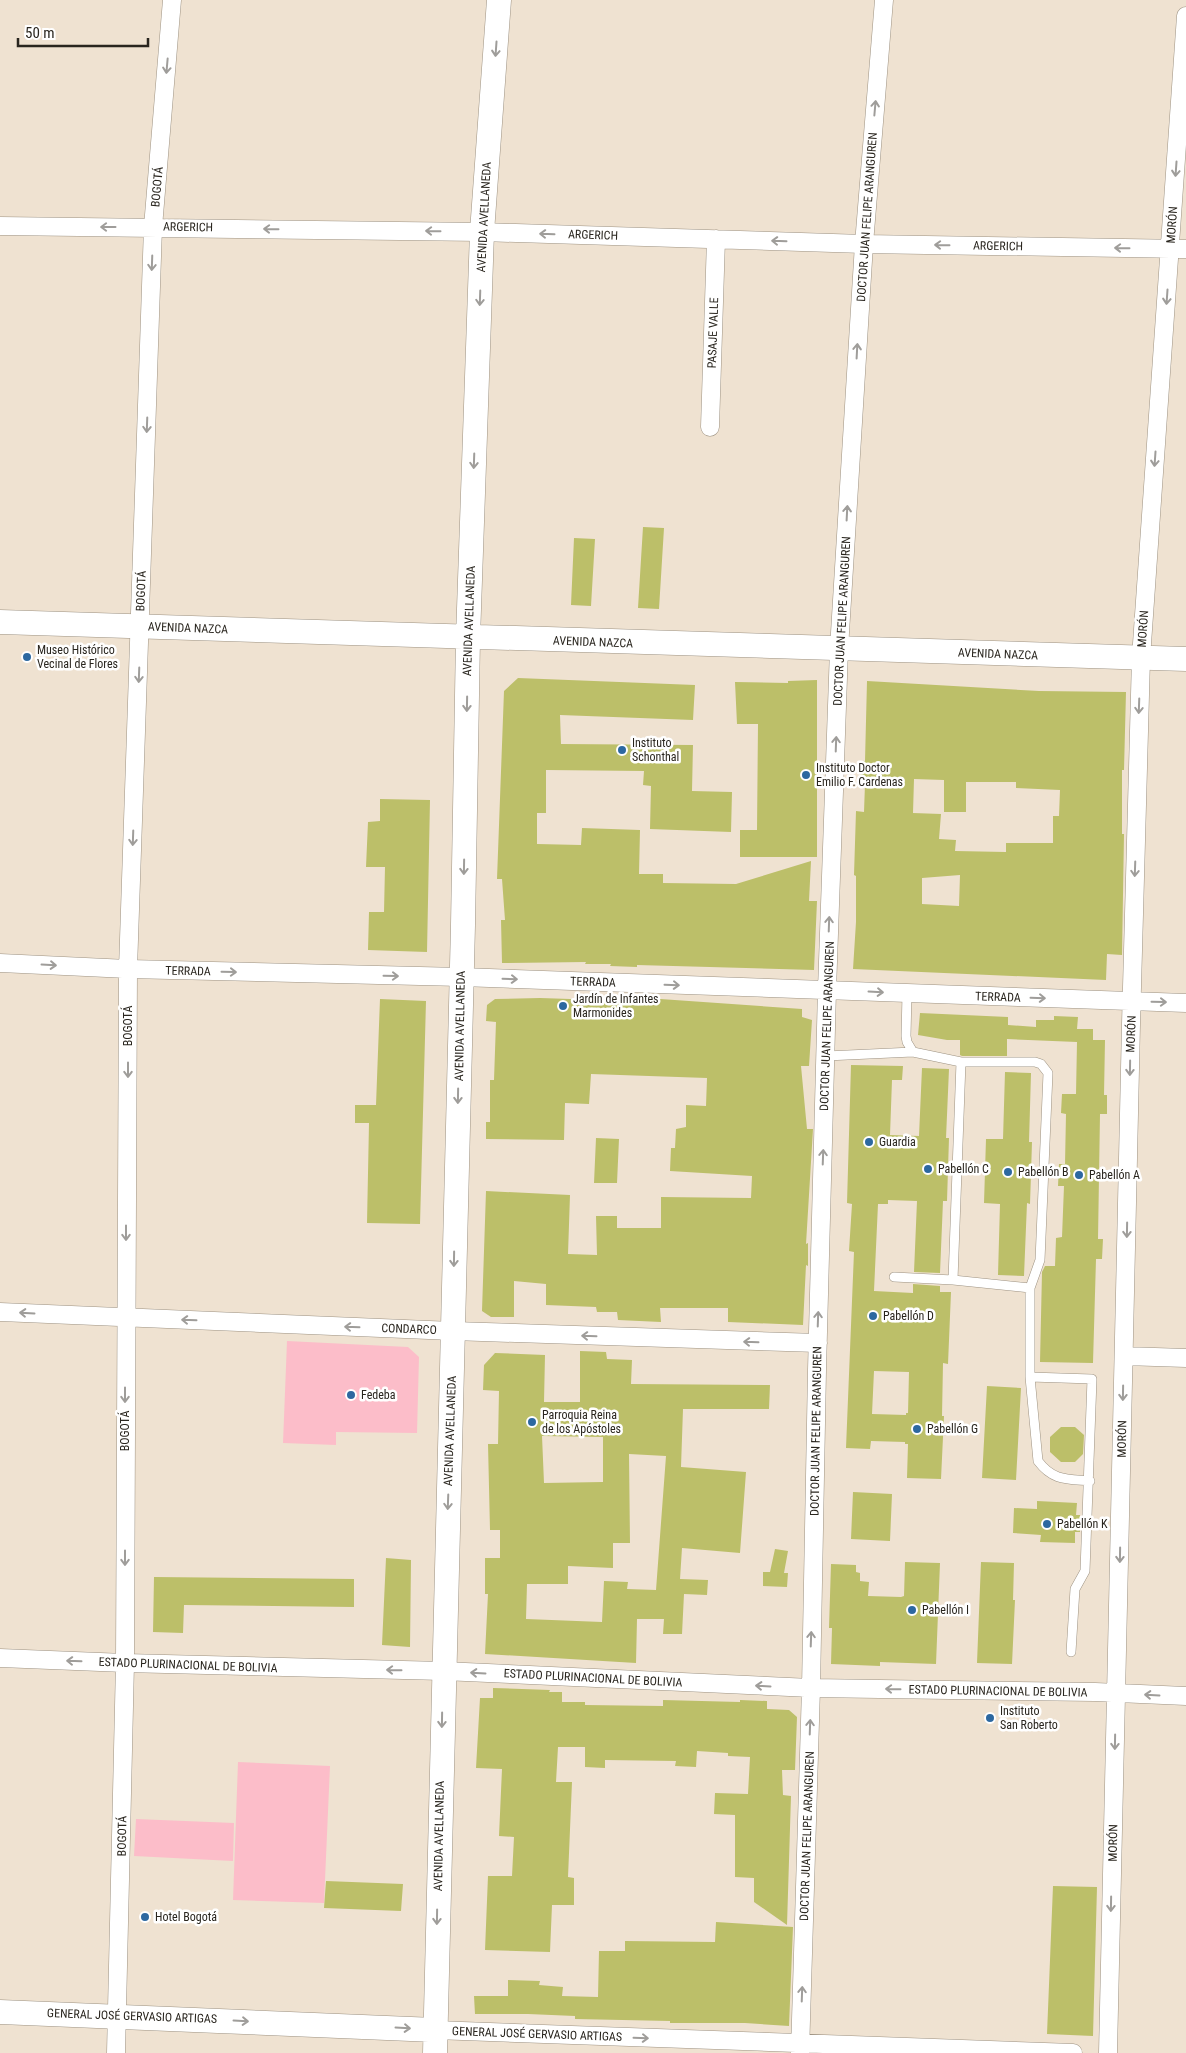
<svg xmlns="http://www.w3.org/2000/svg" width="1186" height="2053" font-family="'Roboto Condensed',sans-serif">
<style>
.green{fill:#fcbdc9}
.building{fill:#bcbf69;fill-rule:evenodd}
.lines{fill:none;stroke-linecap:round;stroke-linejoin:round}
.lane-casing{stroke:#9d9282;stroke-width:10}
.street-casing{stroke:#9d9282;stroke-width:19}
.secondary-casing{stroke:#9d9282;stroke-width:25}
.lane{stroke:#fff;stroke-width:9}
.street{stroke:#fff;stroke-width:18}
.secondary{stroke:#fff;stroke-width:24}
.oneway{stroke:#9f9d9a}
.poi-dot{fill:#2d68a0;stroke:#fff;stroke-width:2}
.labels{text-anchor:middle;stroke-width:5;stroke-linejoin:round;paint-order:stroke}
.street-label{font-size:12px;fill:#29251e;stroke:#fff}
.poi-label{font-size:12px;fill:#29251e;stroke:#fff;text-anchor:start}
</style>
<rect width="100%" height="100%" fill="#efe2d1"/>
<path class="green" d="M287,1341L408,1347L419,1357L417,1433L336,1432V1445L283,1443Z
M238,1762L330,1766L324,1903L233,1900Z
M136,1819L234,1823L233,1861L134,1856Z"/>
<path class="building" d="M643,527L664,528L659,609L638,608Z
M574,538L595,539L591,606L571,605Z
M518,678L695,685L693,720L560,715L561,744L693,745L692,791L732,792L731,832L650,829L651,786L643,785L644,771L546,770V813H537V844L581,845L582,828L640,830L639,874H663V883L736,884L811,861L809,901H817L814,970L637,965V967L610,966L611,964H585L586,962L502,963L501,920H505L502,879H497L504,691Z
M817,680V857H740V830H757L758,724H737L735,682L788,683V681Z
M867,681L1039,691L1126,692L1124,770H1122V834H1124L1122,955L1107,954L1106,980L853,969L856,922V876L854,875L856,811L864,812L865,784H860L861,761H865ZM914,779L944,780V812H966V782H1016V788L1060,790L1059,816H1053V843H1006V852L955,851L956,840L939,839L941,814L913,813ZM960,875L959,906L922,904V878Z
M380,799L430,800L427,952L368,950L369,912H384L385,867H366L368,822L380,821Z
M540,998L600,1000L646,998L802,1009V1017L812,1020L809,1066H801L807,1129H813L806,1244L808,1243V1266L806,1265L803,1325L728,1322V1308H660L661,1322L618,1320L617,1312H597L596,1307L546,1305V1284L514,1281V1317H491L482,1311L486,1191L570,1195L568,1254L597,1255L596,1216H617V1228H661V1197L751,1198L752,1176L670,1171L671,1148H675L676,1129L686,1127V1105L706,1106L707,1078L591,1074L589,1104L565,1103L564,1140L486,1139V1122H490V1080H494L496,1022L486,1021L487,1005L495,999Z
M380,999L426,1001L420,1224L367,1223L369,1123H355V1105H376Z
M920,1013L1008,1017V1025L1036,1027V1020H1054V1016L1078,1017L1077,1029H1093V1040H1105L1104,1095H1107V1114H1100L1098,1239H1103L1102,1259H1096L1093,1363L1040,1362L1042,1272L1045,1266H1055L1056,1238L1062,1237L1064,1186H1058L1059,1164H1065L1066,1114L1061,1113L1062,1094H1076L1077,1042L1007,1039V1056H962L960,1055V1040H947L918,1035Z
M851,1065L903,1066L902,1080H892L890,1135L919,1136L922,1068L949,1069L946,1138H949L947,1201H943L940,1273L914,1272L917,1201L888,1200V1204H878L874,1291L913,1293V1284L940,1286V1292H951L948,1364L943,1363L942,1416H944L941,1479L907,1478L908,1444H905V1442L871,1441L870,1449L846,1448L854,1252L849,1251L852,1204L847,1203ZM874,1371L909,1372L908,1413H906V1415L872,1414Z
M1005,1072L1031,1073L1029,1142H1032L1030,1204L1027,1203L1024,1276L998,1275L1000,1204L984,1203L986,1139H1003Z
M596,1138L619,1139L617,1183H594Z
M580,1351L606,1352L607,1359L632,1360L631,1384L770,1385L769,1409H683L681,1467L746,1472L740,1553L682,1548L680,1579L708,1580L707,1595L684,1594L682,1634H663L664,1619H637L636,1663L485,1654L488,1594H485V1558H500V1530H490L488,1444H498L499,1391L483,1390L484,1365L495,1353L545,1355L544,1402H580ZM542,1436L603,1437V1482L544,1483ZM629,1454L666,1456L656,1590L627,1589L628,1582L604,1581L602,1622L526,1619L527,1584H568V1566L613,1568V1543H630Z
M987,1386L1021,1388L1016,1480L982,1478Z
M1061,1427H1075L1084,1435L1083,1454L1075,1462H1061L1050,1452V1437Z
M853,1492L892,1494L890,1541L851,1539Z
M1037,1501L1077,1503L1076,1515H1080V1532H1075V1543L1040,1542L1041,1535L1013,1533L1014,1508L1037,1509Z
M775,1549L788,1551L784,1573H788L787,1587L763,1586V1572H770Z
M386,1558L411,1560L410,1647L382,1645Z
M905,1562L940,1563L936,1664L880,1662V1666L831,1664L832,1628H829L831,1564L856,1565V1572L860,1573V1581L869,1582L868,1596L901,1597L904,1596Z
M981,1562L1014,1563L1013,1600H1015L1012,1664L977,1663Z
M154,1577L354,1579V1607L184,1605L183,1633L153,1632Z
M493,1688L550,1690L549,1692H562V1702H585V1705L663,1706V1700L740,1702V1700L767,1701V1709L789,1710L797,1717L795,1770H782L783,1795L791,1796L787,1925L754,1902V1878L735,1877V1815L714,1814L715,1793L748,1794L750,1757L728,1756V1753L697,1751L696,1767L675,1766L676,1761L605,1760V1768L585,1767V1747H558L556,1782H572L568,1877L574,1878V1905H552L550,1952L485,1950L488,1876H512L514,1837L499,1836L502,1769L476,1768L480,1698H493Z
M326,1881L403,1884L401,1911L324,1908Z
M1053,1886L1097,1887L1093,2036L1047,2034Z
M716,1922L793,1927L789,2026L745,2023H670V2021L575,2019V2016L528,2014H475L474,1996H508V1980L540,1981L539,1985L563,1987L562,1996L598,1997L599,1951H625V1941L715,1942Z"/>
<g class="lines">
<defs>
<path id="lane" d="M907,994L906,1036L907,1042L913,1052L961,1062H1035L1041,1064L1048,1073L1040,1260L1030,1288V1377L1038,1461C1053,1481 1067,1479 1090,1481
M826,1056L913,1052
M961,1062L953,1280L1030,1288
M894,1277L953,1280
M1030,1377L1092,1379L1085,1571L1075,1589L1071,1652"/>
<path id="street" d="M0,226L482,232L864,244L1186,249
M710,427L716,239
M0,963L128,969L461,977L1186,1003
M0,1312L453,1331L818,1343
M1124,1356L1186,1358
M0,1658L125,1663L443,1671L811,1688L1095,1692L1186,1696
M435,2030L1073,2053
M116,2053L125,1663L128,969L153,227L172,0
M800,2053L811,1688L817,1370L827,990L839,649L864,244L884,0
M1108,2053L1131,1024L1141,658L1186,16"/>
<path id="secondary" d="M0,622L1186,659
M0,2012L435,2030
M435,2053L463,925L468,638L482,232L499,0"/>
</defs>
<use href="#lane" class="lane-casing"/>
<use href="#street" class="street-casing"/>
<use href="#secondary" class="secondary-casing"/>
<use href="#lane" class="lane"/>
<use href="#street" class="street"/>
<use href="#secondary" class="secondary"/>
</g>
<defs><path id="oneway-shaft" d="M-6 0H5M1.5-3L5.5 0L1.5 3" fill="none" stroke-width="1.6" stroke-linecap="round" stroke-linejoin="round" transform="scale(1.25)"/></defs>
<g class="oneway">
<use href="#oneway-shaft" transform="translate(496 49) rotate(94)"/>
<use href="#oneway-shaft" transform="translate(167 66) rotate(95)"/>
<use href="#oneway-shaft" transform="translate(875 108) rotate(-85)"/>
<use href="#oneway-shaft" transform="translate(1176 169) rotate(94)"/>
<use href="#oneway-shaft" transform="translate(108 227) rotate(-180)"/>
<use href="#oneway-shaft" transform="translate(271 229) rotate(-179)"/>
<use href="#oneway-shaft" transform="translate(433 231) rotate(-179)"/>
<use href="#oneway-shaft" transform="translate(547 234) rotate(-178)"/>
<use href="#oneway-shaft" transform="translate(779 241) rotate(-178)"/>
<use href="#oneway-shaft" transform="translate(942 245) rotate(-179)"/>
<use href="#oneway-shaft" transform="translate(1122 248) rotate(-179)"/>
<use href="#oneway-shaft" transform="translate(152 263) rotate(92)"/>
<use href="#oneway-shaft" transform="translate(1167 297) rotate(94)"/>
<use href="#oneway-shaft" transform="translate(480 298) rotate(92)"/>
<use href="#oneway-shaft" transform="translate(857 351) rotate(-87)"/>
<use href="#oneway-shaft" transform="translate(147 425) rotate(92)"/>
<use href="#oneway-shaft" transform="translate(1155 459) rotate(94)"/>
<use href="#oneway-shaft" transform="translate(474 461) rotate(92)"/>
<use href="#oneway-shaft" transform="translate(847 513) rotate(-87)"/>
<use href="#oneway-shaft" transform="translate(139 675) rotate(92)"/>
<use href="#oneway-shaft" transform="translate(467 704) rotate(91)"/>
<use href="#oneway-shaft" transform="translate(1139 706) rotate(92)"/>
<use href="#oneway-shaft" transform="translate(836 744) rotate(-88)"/>
<use href="#oneway-shaft" transform="translate(133 838) rotate(92)"/>
<use href="#oneway-shaft" transform="translate(464 867) rotate(91)"/>
<use href="#oneway-shaft" transform="translate(1135 869) rotate(92)"/>
<use href="#oneway-shaft" transform="translate(829 924) rotate(-88)"/>
<use href="#oneway-shaft" transform="translate(49 965) rotate(3)"/>
<use href="#oneway-shaft" transform="translate(229 972) rotate(1)"/>
<use href="#oneway-shaft" transform="translate(391 976) rotate(1)"/>
<use href="#oneway-shaft" transform="translate(510 979) rotate(2)"/>
<use href="#oneway-shaft" transform="translate(672 985) rotate(2)"/>
<use href="#oneway-shaft" transform="translate(876 992) rotate(3)"/>
<use href="#oneway-shaft" transform="translate(1038 998) rotate(2)"/>
<use href="#oneway-shaft" transform="translate(1159 1002) rotate(1)"/>
<use href="#oneway-shaft" transform="translate(1130 1068) rotate(91)"/>
<use href="#oneway-shaft" transform="translate(128 1070) rotate(90)"/>
<use href="#oneway-shaft" transform="translate(458 1096) rotate(91)"/>
<use href="#oneway-shaft" transform="translate(823 1157) rotate(-88)"/>
<use href="#oneway-shaft" transform="translate(1127 1230) rotate(91)"/>
<use href="#oneway-shaft" transform="translate(126 1233) rotate(90)"/>
<use href="#oneway-shaft" transform="translate(454 1259) rotate(91)"/>
<use href="#oneway-shaft" transform="translate(27 1313) rotate(-177)"/>
<use href="#oneway-shaft" transform="translate(818 1319) rotate(-88)"/>
<use href="#oneway-shaft" transform="translate(189 1320) rotate(-178)"/>
<use href="#oneway-shaft" transform="translate(352 1327) rotate(-178)"/>
<use href="#oneway-shaft" transform="translate(589 1336) rotate(-178)"/>
<use href="#oneway-shaft" transform="translate(751 1342) rotate(-178)"/>
<use href="#oneway-shaft" transform="translate(1123 1393) rotate(91)"/>
<use href="#oneway-shaft" transform="translate(125 1395) rotate(90)"/>
<use href="#oneway-shaft" transform="translate(448 1502) rotate(92)"/>
<use href="#oneway-shaft" transform="translate(1120 1555) rotate(91)"/>
<use href="#oneway-shaft" transform="translate(125 1558) rotate(90)"/>
<use href="#oneway-shaft" transform="translate(811 1639) rotate(-88)"/>
<use href="#oneway-shaft" transform="translate(74 1661) rotate(-178)"/>
<use href="#oneway-shaft" transform="translate(394 1670) rotate(-179)"/>
<use href="#oneway-shaft" transform="translate(478 1673) rotate(-177)"/>
<use href="#oneway-shaft" transform="translate(763 1686) rotate(-177)"/>
<use href="#oneway-shaft" transform="translate(893 1689) rotate(-179)"/>
<use href="#oneway-shaft" transform="translate(1152 1695) rotate(-177)"/>
<use href="#oneway-shaft" transform="translate(442 1720) rotate(91)"/>
<use href="#oneway-shaft" transform="translate(810 1727) rotate(-88)"/>
<use href="#oneway-shaft" transform="translate(1115 1742) rotate(91)"/>
<use href="#oneway-shaft" transform="translate(1111 1904) rotate(91)"/>
<use href="#oneway-shaft" transform="translate(437 1917) rotate(91)"/>
<use href="#oneway-shaft" transform="translate(802 1994) rotate(-88)"/>
<use href="#oneway-shaft" transform="translate(241 2021) rotate(3)"/>
<use href="#oneway-shaft" transform="translate(403 2028) rotate(3)"/>
<use href="#oneway-shaft" transform="translate(641 2038) rotate(2)"/>
</g>
<g class="poi-dot">
<circle cx="27" cy="657" r="5"/>
<circle cx="622" cy="750" r="5"/>
<circle cx="806" cy="775" r="5"/>
<circle cx="563" cy="1006" r="5"/>
<circle cx="869" cy="1142" r="5"/>
<circle cx="928" cy="1169" r="5"/>
<circle cx="1008" cy="1172" r="5"/>
<circle cx="1079" cy="1175" r="5"/>
<circle cx="873" cy="1316" r="5"/>
<circle cx="351" cy="1395" r="5"/>
<circle cx="532" cy="1422" r="5"/>
<circle cx="917" cy="1429" r="5"/>
<circle cx="1047" cy="1524" r="5"/>
<circle cx="912" cy="1610" r="5"/>
<circle cx="990" cy="1718" r="5"/>
<circle cx="145" cy="1917" r="5"/>
</g>
<g class="labels">
<g class="street-label">
<text transform="translate(157 187) rotate(-85)" y="4">BOGOTÁ</text>
<text transform="translate(484 217) rotate(-87)" y="4">AVENIDA AVELLANEDA</text>
<text transform="translate(867 217) rotate(-86)" y="4">DOCTOR JUAN FELIPE ARANGUREN</text>
<text transform="translate(1172 225) rotate(-86)" y="4">MORÓN</text>
<text transform="translate(188 227) rotate(1)" y="4">ARGERICH</text>
<text transform="translate(593 235) rotate(2)" y="4">ARGERICH</text>
<text transform="translate(998 246) rotate(1)" y="4">ARGERICH</text>
<text transform="translate(713 333) rotate(-88)" y="4">PASAJE VALLE</text>
<text transform="translate(141 591) rotate(-88)" y="4">BOGOTÁ</text>
<text transform="translate(469 621) rotate(-88)" y="4">AVENIDA AVELLANEDA</text>
<text transform="translate(842 621) rotate(-87)" y="4">DOCTOR JUAN FELIPE ARANGUREN</text>
<text transform="translate(188 628) rotate(2)" y="4">AVENIDA NAZCA</text>
<text transform="translate(1143 629) rotate(-86)" y="4">MORÓN</text>
<text transform="translate(593 642) rotate(2)" y="4">AVENIDA NAZCA</text>
<text transform="translate(998 654) rotate(2)" y="4">AVENIDA NAZCA</text>
<text transform="translate(188 971) rotate(1)" y="4">TERRADA</text>
<text transform="translate(593 982) rotate(2)" y="4">TERRADA</text>
<text transform="translate(998 997) rotate(2)" y="4">TERRADA</text>
<text transform="translate(128 1026) rotate(-90)" y="4">BOGOTÁ</text>
<text transform="translate(460 1026) rotate(-89)" y="4">AVENIDA AVELLANEDA</text>
<text transform="translate(827 1026) rotate(-88)" y="4">DOCTOR JUAN FELIPE ARANGUREN</text>
<text transform="translate(1131 1034) rotate(-88)" y="4">MORÓN</text>
<text transform="translate(409 1329) rotate(2)" y="4">CONDARCO</text>
<text transform="translate(125 1431) rotate(-90)" y="4">BOGOTÁ</text>
<text transform="translate(450 1431) rotate(-88)" y="4">AVENIDA AVELLANEDA</text>
<text transform="translate(816 1431) rotate(-89)" y="4">DOCTOR JUAN FELIPE ARANGUREN</text>
<text transform="translate(1122 1439) rotate(-89)" y="4">MORÓN</text>
<text transform="translate(188 1665) rotate(2)" y="4">ESTADO PLURINACIONAL DE BOLIVIA</text>
<text transform="translate(593 1678) rotate(3)" y="4">ESTADO PLURINACIONAL DE BOLIVIA</text>
<text transform="translate(998 1691) rotate(1)" y="4">ESTADO PLURINACIONAL DE BOLIVIA</text>
<text transform="translate(122 1836) rotate(-89)" y="4">BOGOTÁ</text>
<text transform="translate(439 1836) rotate(-89)" y="4">AVENIDA AVELLANEDA</text>
<text transform="translate(807 1836) rotate(-88)" y="4">DOCTOR JUAN FELIPE ARANGUREN</text>
<text transform="translate(1113 1843) rotate(-89)" y="4">MORÓN</text>
<text transform="translate(132 2016) rotate(2)" y="4">GENERAL JOSÉ GERVASIO ARTIGAS</text>
<text transform="translate(537 2034) rotate(2)" y="4">GENERAL JOSÉ GERVASIO ARTIGAS</text>
</g>
<g class="poi-label">
<text x="37" y="654">Museo Histórico<tspan x="37" dy="14">Vecinal de Flores</tspan></text>
<text x="632" y="747">Instituto<tspan x="632" dy="14">Schonthal</tspan></text>
<text x="816" y="772">Instituto Doctor<tspan x="816" dy="14">Emilio F. Cardenas</tspan></text>
<text x="573" y="1003">Jardín de Infantes<tspan x="573" dy="14">Marmonides</tspan></text>
<text x="879" y="1146">Guardia</text>
<text x="938" y="1173">Pabellón C</text>
<text x="1018" y="1176">Pabellón B</text>
<text x="1089" y="1179">Pabellón A</text>
<text x="883" y="1320">Pabellón D</text>
<text x="361" y="1399">Fedeba</text>
<text x="542" y="1419">Parroquia Reina<tspan x="542" dy="14">de los Apóstoles</tspan></text>
<text x="927" y="1433">Pabellón G</text>
<text x="1057" y="1528">Pabellón K</text>
<text x="922" y="1614">Pabellón I</text>
<text x="1000" y="1715">Instituto<tspan x="1000" dy="14">San Roberto</tspan></text>
<text x="155" y="1921">Hotel Bogotá</text>
</g>
</g>
<path d="M18 38v8h130v-8" fill="none" stroke="#29251e" stroke-width="2.5"/>
<text x="25" y="38" font-size="15" fill="#29251e" stroke="#ffffff" stroke-width="4" paint-order="stroke">50 m</text>
</svg>
